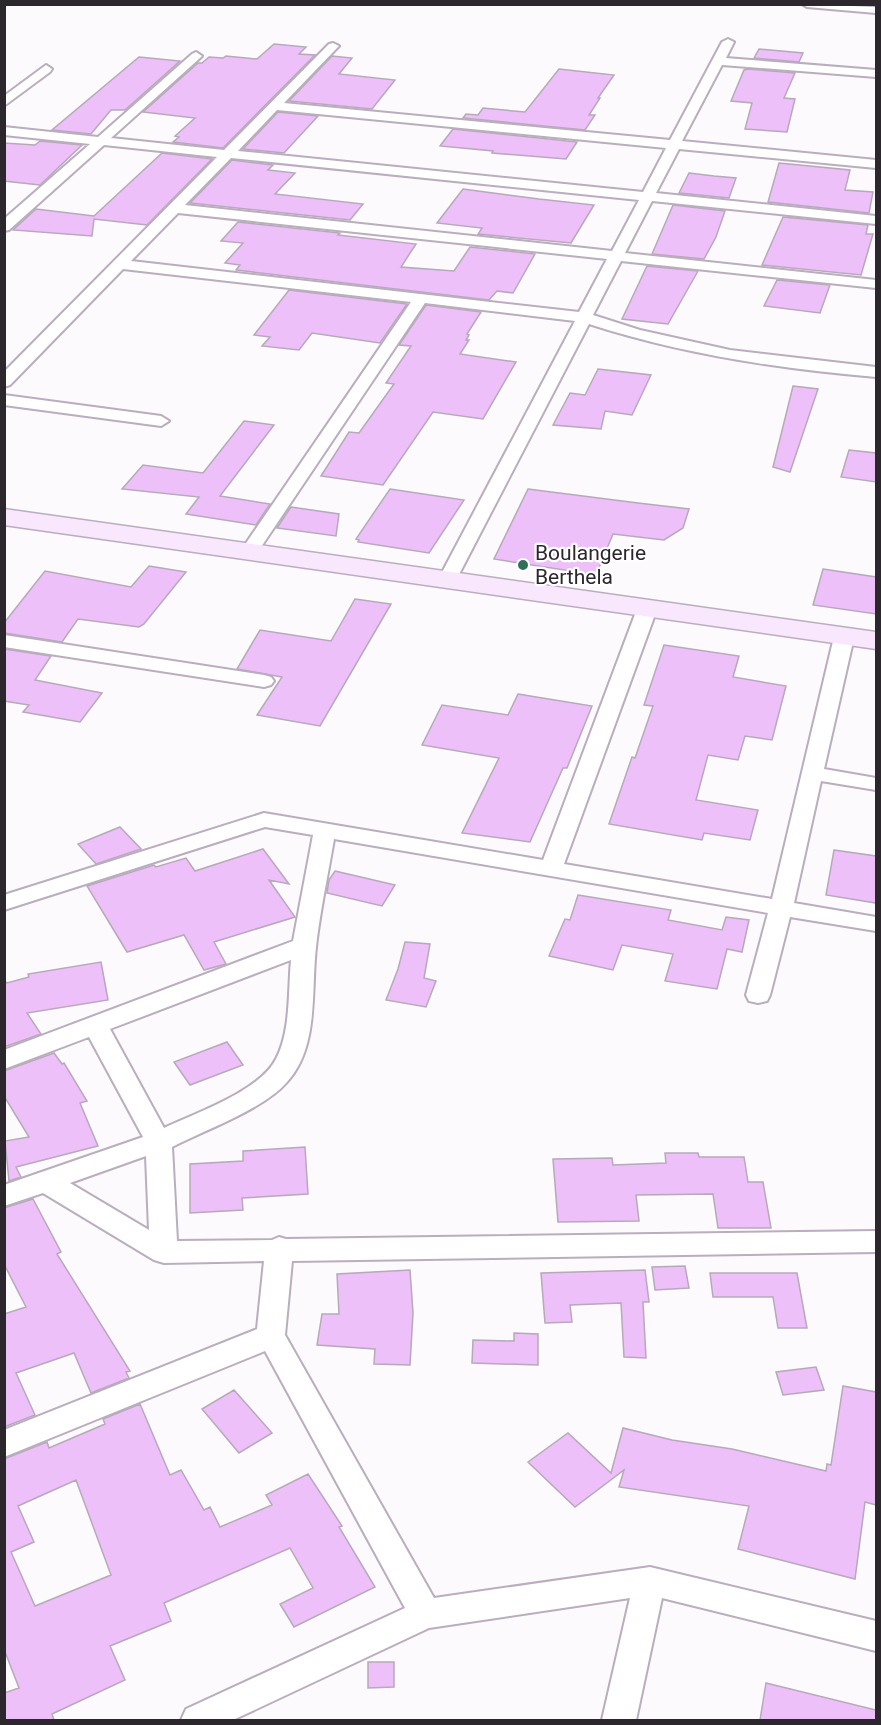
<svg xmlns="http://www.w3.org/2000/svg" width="881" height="1725" font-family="Roboto,sans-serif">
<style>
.building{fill:#eec0f9;stroke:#b6a9ba;stroke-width:1.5;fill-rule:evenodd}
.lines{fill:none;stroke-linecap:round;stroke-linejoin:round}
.street-casing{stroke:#baadbd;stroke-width:4}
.secondary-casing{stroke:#baadbd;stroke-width:3}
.street{fill:#fff;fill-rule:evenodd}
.secondary{fill:#f9e7fe;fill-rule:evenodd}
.poi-dot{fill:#316f5b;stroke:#fff;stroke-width:2}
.labels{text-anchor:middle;stroke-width:4.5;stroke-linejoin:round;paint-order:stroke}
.poi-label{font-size:21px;fill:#2c272d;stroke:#fff;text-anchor:start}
</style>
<rect width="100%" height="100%" fill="#fcfafd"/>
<path class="building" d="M274,44L306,47L299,54L315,55L223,148L173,142L179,137L175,136L195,118L143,112L198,63H202L209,57L223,58L226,56L257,59Z
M759,49L803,53L799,62L754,58Z
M332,56L352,58L339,74L395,80L372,109L289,101Z
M139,57L180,61L125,110H111L91,134L52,130Z
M559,69L614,75L598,98H600L589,115H595L585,130L463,118L466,114L478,115L483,108L525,112Z
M748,69L795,73L784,98L795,99L787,132L745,129L752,103L731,101L744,70Z
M278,112L318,116L284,153L243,149Z
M453,129L577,142L566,159L492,153L493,151L440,146Z
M40,141L82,145L40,185L4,181V143L35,145Z
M162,153L212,159L147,225L94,219L92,236L13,230L36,209L94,216Z
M232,160L273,165L268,170L295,173L275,194L363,204L350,220L190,203Z
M779,163L850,170L845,190L873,192L869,213L768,202Z
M689,173L714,176L736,178L729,198L679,193Z
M463,189L539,199L594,205L571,243L478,234L482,228L437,223Z
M673,205L725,211L716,237L704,259L652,254Z
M783,217L868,225L866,234H873L861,275L762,265Z
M238,222L340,233L338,235L416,244L401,267L454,271L470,247L535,254L513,293L497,291L489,300L236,270L240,265L225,263L243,243L221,241Z
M647,266L698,271L668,324L622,319Z
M777,280L830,285L820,313L764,306Z
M289,290L407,304L380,343L312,333L299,350L262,346L270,337L254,335Z
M426,305L481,312L467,334L469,335L466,340H469L460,354L516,362L483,419L433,412L383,485L321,476L349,432L359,433L394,384L386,383L411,346L399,345Z
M598,369L651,375L632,415L605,411L601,429L553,425L570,393L585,395Z
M793,386L818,389L790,472L773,467Z
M244,421L274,425L220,496L270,504L256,525L186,514L199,497L122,489L143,465L203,473Z
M849,450L876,453V482L841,477Z
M390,489L464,500L429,553L358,542L359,540L356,539Z
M528,489L638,503L689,509L683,528L664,540L613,534L596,575L494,559Z
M291,507L339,514L336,536L277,528Z
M149,566L186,572L144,624L139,627L78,619L62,642L4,633V623L45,571L131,587Z
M823,569L876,577V614L813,605Z
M355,599L391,604L320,726L257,715L282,677L237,669L260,630L331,641Z
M664,645L739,656L733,677L786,686L772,740L745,736L738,760L708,755L696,800L758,810L750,840L704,833L702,840L609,824L632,757L635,758L653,706L644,705Z
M4,649L51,656L35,680L102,693L80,722L23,712L29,705L4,701Z
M518,694L592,706L567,768H563L530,842L462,833L499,758L422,745L442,705L508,715Z
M120,827L141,849L96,864L78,844Z
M263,849L289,884L269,880L295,917L214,942L226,964L204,970L184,935L127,952L87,886L154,865L156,867L186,858L195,871Z
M834,850L876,856V903L826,895Z
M335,871L395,885L382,906L327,893L329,880Z
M578,895L671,910L668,920L722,930L726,917L749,920L742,952L727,949L717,989L665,981L673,954L622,945L613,970L549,956L565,919L570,920Z
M405,942L430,944L424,978L436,981L426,1007L386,1000L398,969Z
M101,962L108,1000L27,1013L41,1034L4,1047V980L7,983L29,977L28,974Z
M227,1042L243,1065L190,1085L174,1062Z
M54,1053L62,1064L64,1063L87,1101L80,1103L98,1146L16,1167L21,1177L9,1181L5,1141L29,1137L4,1096V1071Z
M305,1147L308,1194L242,1198L243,1210L190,1213V1164L243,1161V1151Z
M665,1153H698L699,1157H744L748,1182H763L771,1228H718L713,1194L636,1195L639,1221L558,1222L553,1159L612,1158L613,1165L666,1163Z
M33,1199L61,1252L57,1254L130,1371L126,1372L129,1378L91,1393L74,1353L16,1373L35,1415L4,1427V1314L26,1307L4,1264V1208Z
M685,1266L689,1288L655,1290L652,1267Z
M410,1270L413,1313L410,1365L374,1364L375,1349L317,1345L322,1314H339L337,1274Z
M645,1270L649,1302H643L646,1358L624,1357L621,1303L570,1305L572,1322L545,1323L541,1273Z
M710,1273H797L807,1328H778L773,1297H713Z
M514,1333L538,1334V1365L472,1363L473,1340L514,1341Z
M816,1367L824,1390L783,1395L776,1372Z
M843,1386L876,1392V1505L865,1502L855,1579L738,1549L749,1506L619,1487L624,1470L575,1507L528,1462L568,1433L611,1473L623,1428L672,1440L732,1449L826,1471L827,1464L831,1465Z
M234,1390L272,1433L239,1453L202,1409Z
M140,1404L170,1475L181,1470L204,1510L210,1507L220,1527L272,1505L266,1495L308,1474L342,1526L339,1527L375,1587L294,1627L280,1604L313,1588L290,1548L164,1603L171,1621L110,1646L125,1680L52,1714L54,1720H4V1693L19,1688L4,1649V1459L47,1442L49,1448L105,1424L103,1419ZM76,1480L111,1575L35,1606L11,1552L34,1542L18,1506Z
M368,1662H394V1687L368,1688Z
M766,1683L876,1710V1720H760Z"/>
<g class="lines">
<defs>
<path id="street" d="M802,4L876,7V13L807,7Z
M728,39L734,42L726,58L876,70V77L722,65L682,141L876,160V168L679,149L656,193L876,216V224L652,201L625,253L876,280V288L621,261L593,315L640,330L730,350L876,367V377C779,369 682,354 589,324L454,584H440L438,580L575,321L425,303L255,556H243L240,552L411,302L123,269L10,385L4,387V372L217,157L104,145L9,230L4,231V219L90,144L4,135V127L98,137L192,54L196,52L202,56L200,58L111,138L224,150L329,44L333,43L339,46L337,48L284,103L670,140L722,42ZM277,110L666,148L643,192L238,151ZM231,158L639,200L612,251L185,205ZM178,213L607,259L579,312L131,261Z
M46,65L52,69L50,72L4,106V96Z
M4,395L161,416L169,421L161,426L4,405Z
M647,603L654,605L657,609L564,864L772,899L834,637L837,633H851L854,637L824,769L876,778V790L821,781L794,903L876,917V931L790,917L770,995L767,1001L758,1003L749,1001L746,995L768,913L334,839C328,875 320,911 316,947C311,991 319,1047 287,1082C264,1109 205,1130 172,1147L177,1241L272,1240L279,1237L286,1239L876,1231V1252L292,1261L285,1335L434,1598L650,1567L876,1621V1651L662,1598L636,1720H602L630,1598L429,1628L233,1720H181L186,1709L405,1608L265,1351L4,1457V1430L257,1329L264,1261L164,1263L154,1260L43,1193L4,1206V1185L143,1137L89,1037L4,1069V1050L293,941L313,835L265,827L4,910V895L264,813L543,860L637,609L640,605ZM291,960C288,991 291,1031 276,1059C260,1091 196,1113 164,1128L110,1029ZM146,1156L149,1230L70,1183Z
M4,635L264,675L271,677L274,681L271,685L264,687L4,647Z"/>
<path id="secondary" d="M4,509L876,632V649L4,525Z"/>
</defs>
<use href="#street" class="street-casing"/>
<use href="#secondary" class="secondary-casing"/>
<use href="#street" class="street"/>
<use href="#secondary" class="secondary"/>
</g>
<circle class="poi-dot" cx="523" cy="565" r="6"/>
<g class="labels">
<g class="poi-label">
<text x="535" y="560">Boulangerie<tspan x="535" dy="24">Berthela</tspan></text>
</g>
</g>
<rect width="881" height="1725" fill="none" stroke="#2c272d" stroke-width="12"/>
</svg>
